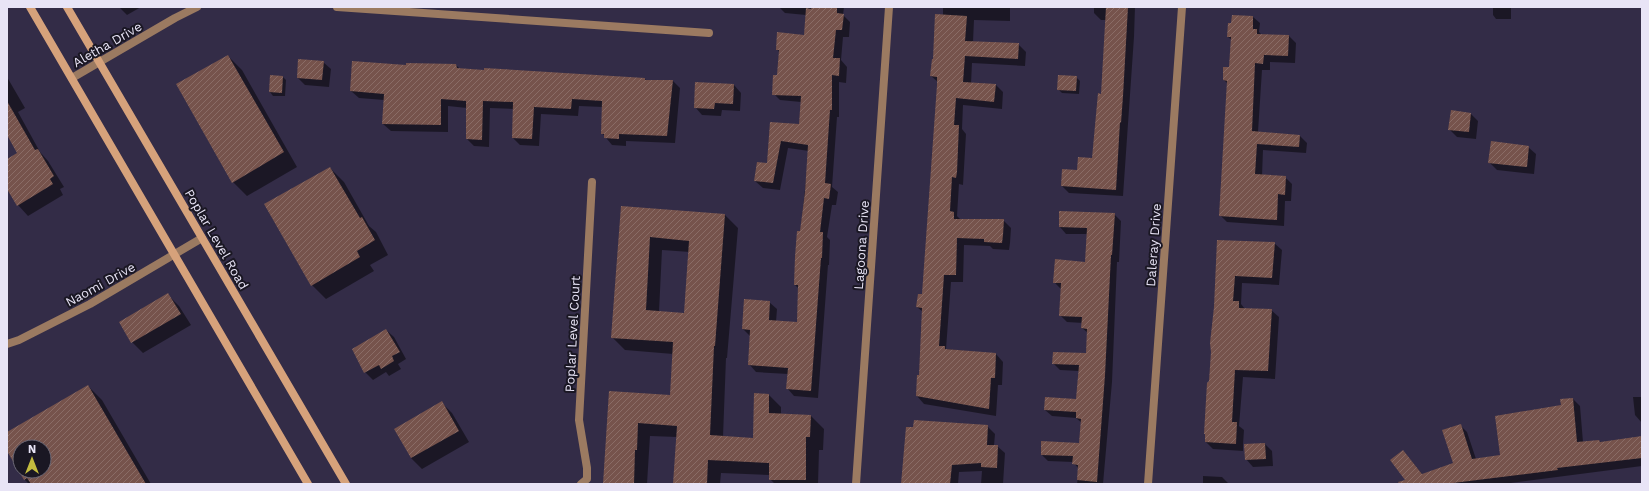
<svg xmlns="http://www.w3.org/2000/svg" width="1649" height="491" font-family="'Work Sans',sans-serif">
<style>
.shadow{fill:#0007;fill-rule:evenodd}
.building{fill:url(#building-hatch);fill-rule:evenodd}
.lines{fill:none;stroke-linecap:round;stroke-linejoin:round}
.minor{stroke:#9b7a61;stroke-width:8}
.secondary{stroke:#d6a27b;stroke-width:8}
.labels{text-anchor:middle;stroke-width:4;stroke-linejoin:round;paint-order:stroke}
.street-label{font-size:13px;fill:#e8e4f6;stroke:#1a1723}
</style>
<defs>
<pattern id="building-hatch" width="6" height="6" patternUnits="userSpaceOnUse"><rect width="6" height="6" fill="#76534c"/><path d="M-1 1l2-2M0 6l6-6M5 7l2-2" fill="none" stroke="#8a6c66"/></pattern>
</defs>
<rect width="100%" height="100%" fill="#332c47"/>
<path class="shadow" d="M119,7H141L127,15Z
M779,7H844L843,15L850,22L849,37H843L841,60L847,67L846,83L839,82V117H837L832,187L838,192L836,205H832L827,237L830,240L829,265H828L818,398L794,396L787,388L788,374L756,372L749,364L751,337L743,329L769,302L777,309L776,322L798,323L799,289L795,285L809,151L788,148L780,190L763,188L755,181L768,164L771,123L800,125L801,102L780,100L773,93L778,76L779,52L777,49L805,36L806,15L785,13Z
M943,7H1010V21L974,20L973,42L1018,44L1026,52L1025,66L972,63L971,84L996,85L1003,92L1002,109L963,105L962,129L966,134L963,185L959,184L957,216L961,220H1003L1011,228L1010,243L1009,250L993,249L990,246L964,245L963,282H951L946,349L996,354L1003,362L1002,385H998L996,416L924,404L917,396L920,376L923,312L917,307L923,295L938,82L931,76L943,16Z
M1094,7H1135L1134,37L1123,196L1069,193L1062,186L1063,170L1078,171L1093,159L1102,95L1106,20H1101L1094,13Z
M1493,7H1511V19H1496L1493,15Z
M1253,17L1260,23L1259,32L1262,35L1289,36L1296,43L1295,63L1270,62V70H1262L1258,132L1300,136L1307,143L1306,153L1263,150L1262,176L1285,177L1292,184L1291,201H1285L1284,226L1227,222L1220,215L1228,84L1224,80L1230,68L1232,40L1228,37Z
M228,56L242,70L297,167L247,196L233,182Z
M323,62L331,69L329,87L305,85L298,78Z
M456,65L460,69L645,79L647,81H673L680,88L675,143L626,141V146L612,145L602,133L603,107L579,106L578,116L541,114L539,146L520,145L513,138L514,109L490,108L489,147L474,146L467,139V108L448,106V132L391,131L383,124L384,100L359,98L351,91L407,66Z
M7,77L25,108L18,112L40,152L48,161L64,187L60,189L63,195L28,216L18,205L7,187V160L18,153L7,132Z
M283,77L286,80L285,96H273L270,92Z
M1076,77L1080,81L1079,94L1062,93L1058,89Z
M734,85L741,93L740,111L722,110L721,116L702,115L695,107Z
M1471,114L1478,121L1476,139L1457,137L1449,129Z
M1528,147L1536,154L1534,174L1497,170L1489,162Z
M330,168L344,182L369,226L376,232L388,255L370,265L374,271L326,299L312,285Z
M622,207L725,215L738,228L727,358H726L723,437L754,439L769,395L781,407V415L811,416L824,429L823,450H819L818,484H775L770,479V475L721,473L720,484H674L677,437L650,436L647,484H604L610,392L671,396L673,354L625,350L612,337ZM662,250L690,252L685,314L659,312Z
M1114,214L1121,221L1119,262H1117L1112,382L1103,484H1077L1079,469L1073,462L1048,461L1042,455L1080,444L1082,423L1076,418L1052,416L1045,410L1077,400L1079,371L1060,370L1053,363L1086,355L1088,333L1082,328L1083,323L1067,322L1060,315L1061,289L1054,282L1086,263L1088,234H1066L1060,227Z
M1218,241L1274,243L1282,250L1279,285L1242,283L1241,304L1245,309L1271,310L1279,317L1275,379L1243,377L1239,426L1244,430L1243,445L1265,444L1272,451L1273,466L1253,467L1246,459L1245,445H1243V451L1213,449L1206,442L1215,307Z
M168,295L179,306L191,325L143,353L132,342Z
M386,330L394,337L406,359L398,364L401,369L389,376L386,372L373,380L365,372Z
M88,386L102,400L151,484H29L25,480L7,449V434ZM20,447H44V471H20Z
M1633,397H1642V423L1635,415Z
M1573,399L1580,406L1583,442L1599,441L1601,442L1642,437V466L1503,484H1407L1409,458L1423,475L1455,463L1460,425L1467,432L1476,459L1502,456L1562,406Z
M441,402L452,413L469,442L422,469L411,458Z
M987,426L995,434L994,446H997L1005,453L1003,484H981L982,471L959,472L958,484H902Z
M1203,476L1222,477L1229,484H1203Z"/>
<path class="building" d="M812,7H837V13L844,14L842,30H836L833,58H840L839,76L832,75V110H830L825,183L831,184L829,199L824,198L820,232H823L822,258H821L811,391L786,389L788,368L748,365L750,330L742,329L744,299L770,301L769,320L797,322L798,285H794L795,257L797,231H800L805,192L808,145L781,141L773,183L754,181L757,162L767,163L770,122L799,124L801,96L772,95L773,75H777L779,50H776L777,32L804,35L806,8L811,9Z
M1106,7H1128L1123,96L1121,123L1120,122L1116,190L1061,186L1062,169L1077,170L1078,157L1092,158L1098,93L1101,94Z
M935,14L967,16L965,41L1019,43L1018,59L965,56L963,82L996,84L994,102L956,98L954,125H959L957,172L956,178L952,177L950,211L954,212V219H1004L1003,235L1002,243L984,242V239L957,238L956,275H944L939,346H945V349L996,353L995,378H991L989,409L916,396L917,375H919L922,308L916,307L918,294H922L937,85V77L930,76L932,59H933Z
M1232,15L1253,16V29H1257V34L1289,35L1288,56L1264,55L1263,64L1255,63L1252,131L1300,135L1299,147L1257,144L1255,174L1286,176L1285,195L1278,194L1277,220L1219,216L1227,81L1223,80V67H1229L1231,37H1227L1228,23H1231Z
M228,55L284,152L232,183L176,84Z
M298,59L324,61L322,80L297,78Z
M352,61L406,65V63L456,64L457,68L484,70V68L645,78V80H673L667,136L619,134V139L604,138V134H601L602,101L572,99L571,109L534,107L532,139L512,138L513,102L483,101L482,140L466,139V101L441,99V125L382,124L384,94L350,91Z
M270,75L283,76L282,93L269,92Z
M1058,75L1077,76L1076,91L1057,90Z
M695,82L734,84L733,104L715,103L714,109L694,108Z
M7,101L35,150L38,149L54,176L50,179L53,184L17,206L7,189V159L17,153L7,135Z
M1451,110L1471,113L1469,132L1448,130Z
M1491,141L1529,146L1527,167L1488,163Z
M330,167L360,218L362,217L375,240L357,251L360,257L311,286L264,204Z
M621,206L725,214L715,346H714L710,435L753,438L754,393L769,394V413L811,415L810,437H806V480H769V463L708,460L707,484H673L677,426L638,423L637,450H635L634,484H603L609,391L670,395L673,342L611,338ZM650,237L689,241L684,313L646,310Z
M1059,211L1115,213L1112,255H1111L1105,375L1097,482L1077,480L1078,465L1072,464L1073,456L1041,455V441L1079,443L1081,419L1076,418V412L1044,410L1045,397L1076,399L1079,365L1052,364L1053,352L1086,353L1087,329L1081,328L1082,317L1059,316L1061,283H1053L1055,259L1085,262L1087,228L1059,227Z
M1217,240L1275,242L1272,278L1235,276L1233,301H1239V308L1272,309L1268,371L1235,370L1232,422H1237L1236,444L1205,442V434H1204L1207,383L1209,381L1211,352L1210,343L1214,307Z
M168,293L181,314L131,343L119,322Z
M386,329L400,352L392,356L394,361L381,369L379,365L364,373L352,349Z
M88,385L146,484H31L27,478L24,480L7,451V432ZM20,447H44V471H20Z
M1573,398L1577,442L1599,440L1600,442L1642,436V458L1557,468L1558,470L1453,483L1454,484H1399L1398,482L1405,480L1390,460L1403,450L1422,474L1453,463L1442,430L1461,424L1472,459L1500,455L1495,416L1561,405L1560,399Z
M442,401L459,431L411,458L394,429Z
M914,420L988,425L987,445H998L997,468L981,467V463L952,465L950,484H901L906,427H913Z
M1265,443L1266,459L1245,460L1244,444Z"/>
<g class="lines">
<path class="minor" d="M337,7L709,33
M72,78L175,18L197,7
M7,344L19,340L90,304L202,238
M581,484L587,479V468L579,420L592,182
M856,484L889,7
M1148,484L1182,7"/>
<path class="secondary" d="M30,7L308,484
M67,7L346,484"/>
</g>
<g class="labels">
<g class="street-label">
<text transform="translate(107 44) rotate(-30)" y="5">Aletha Drive</text>
<text transform="translate(217 239) rotate(60)" y="5">Poplar Level Road</text>
<text transform="translate(861 245) rotate(-86)" y="5">Lagoona Drive</text>
<text transform="translate(1153 245) rotate(-86)" y="5">Daleray Drive</text>
<text transform="translate(100 284) rotate(-29)" y="5">Naomi Drive</text>
<text transform="translate(572 334) rotate(-87)" y="5">Poplar Level Court</text>
</g>
</g>
<rect width="1649" height="491" fill="none" stroke="#e8e4f6" stroke-width="16"/>
<g transform="translate(32 459)"><circle r="19" fill="#1a1723" stroke="#6c6977"/>
<path d="M0-3L7 15L0 10L-7 15Z" fill="#c4bc3e"/>
<text y="-6" font-size="11" font-weight="bold" text-anchor="middle" fill="#e8e4f6">N</text>
</g>
</svg>
